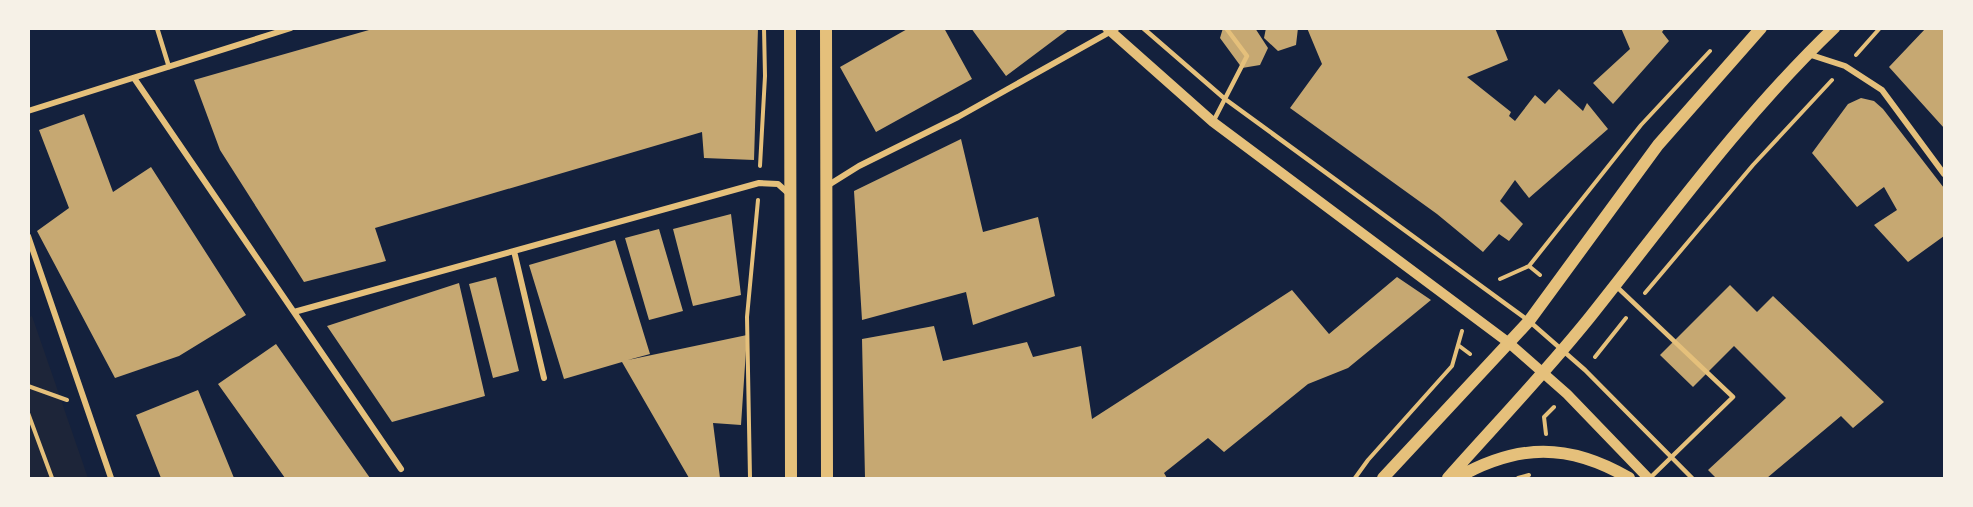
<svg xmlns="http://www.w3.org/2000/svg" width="1973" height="507" font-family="Rubik,sans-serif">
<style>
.green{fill:#1d2539}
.building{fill:#c6a872}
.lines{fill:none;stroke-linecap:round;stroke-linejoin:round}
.path{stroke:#e5c07b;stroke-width:4}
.service{stroke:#e5c07b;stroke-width:4.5}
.minor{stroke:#e5c07b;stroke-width:6}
.tertiary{stroke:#e5c07b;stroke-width:10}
.secondary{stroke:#e5c07b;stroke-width:12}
</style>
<rect width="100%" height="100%" fill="#14213d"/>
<path class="green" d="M32,316L88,478H29L28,318Z"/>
<path class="building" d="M376,28H758L754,160L704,158L702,132L375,228L386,261L304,282L220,150L194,80Z
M909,28H944L972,79L876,132L840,67Z
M971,28H1070L1006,76Z
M1223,28H1255L1268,48L1260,65L1242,68L1220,38Z
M1266,28H1298L1296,45L1278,51L1264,38Z
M1307,28H1495L1508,60L1467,77L1511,112L1509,116L1515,121L1535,95L1545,104L1559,89L1583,111L1587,103L1608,129L1529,198L1515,180L1500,201L1523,224L1509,241L1499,234L1483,252L1437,214L1290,108L1322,64Z
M1621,28H1665L1662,32L1669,41L1613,104L1593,83L1630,49Z
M1926,28H1944V128L1889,67Z
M1861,98L1874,101L1883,109L1944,188V236L1908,262L1874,225L1897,210L1884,187L1857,207L1812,153L1848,104Z
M84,114L113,192L151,167L246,315L179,356L115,378L37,231L69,208L39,130Z
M961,139L983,232L1038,217L1055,296L973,325L966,292L862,320L854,191Z
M731,214L741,295L693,306L673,229Z
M659,229L683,311L649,320L625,238Z
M615,240L650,354L628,360L747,335L741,425L713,423L720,478H689L622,362L564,379L529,265Z
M496,277L519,371L493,378L469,284Z
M1397,277L1431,300L1348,368L1308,384L1224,452L1208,438L1164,473L1167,478H865L862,339L934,326L943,361L1027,342L1033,357L1081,346L1092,419L1292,290L1329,334Z
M459,283L485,396L392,422L327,326Z
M1730,285L1757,312L1773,296L1884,402L1853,428L1841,416L1767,478H1716L1708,470L1786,398L1734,346L1693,387L1660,355Z
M276,344L370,478H285L218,384Z
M198,390L234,478H161L136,415Z"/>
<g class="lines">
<path class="path" d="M1856,55L1880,28
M760,166L765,76L764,28
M1529,266L1540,275
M1500,279L1529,266L1641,125L1710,51
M1645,293L1753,165L1832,80
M1458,345L1470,354
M1595,357L1626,318
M28,386L67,400
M28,413L52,478
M1546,434L1544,417L1554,407
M750,478L747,317L758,200
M1355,478L1368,460L1452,366L1462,331
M1518,478L1529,475"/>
<path class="service" d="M157,28L169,67
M1143,28L1225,99L1529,321L1585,370L1692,478
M1213,122L1247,56L1226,28
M1617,287L1733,397L1650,478"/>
<path class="minor" d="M1808,54L1845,66L1882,90L1944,174
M134,78L401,469
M28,111L291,28
M827,186L859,166L958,117L1117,28
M28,236L111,478
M514,251L544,378
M294,312L759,183L778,184L788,193"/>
<path class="tertiary" d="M1107,28L1213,122L1509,343L1567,394L1648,478"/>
<path class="secondary" d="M790,28L791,478
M826,28L827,478
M1383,478L1529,321L1658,145L1761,28
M1448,478C1495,425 1545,373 1590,317C1668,219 1743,115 1834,28
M1457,478C1518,443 1569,443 1629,478"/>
</g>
<rect width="1973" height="507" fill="none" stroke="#f6f1e7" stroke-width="60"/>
</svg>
